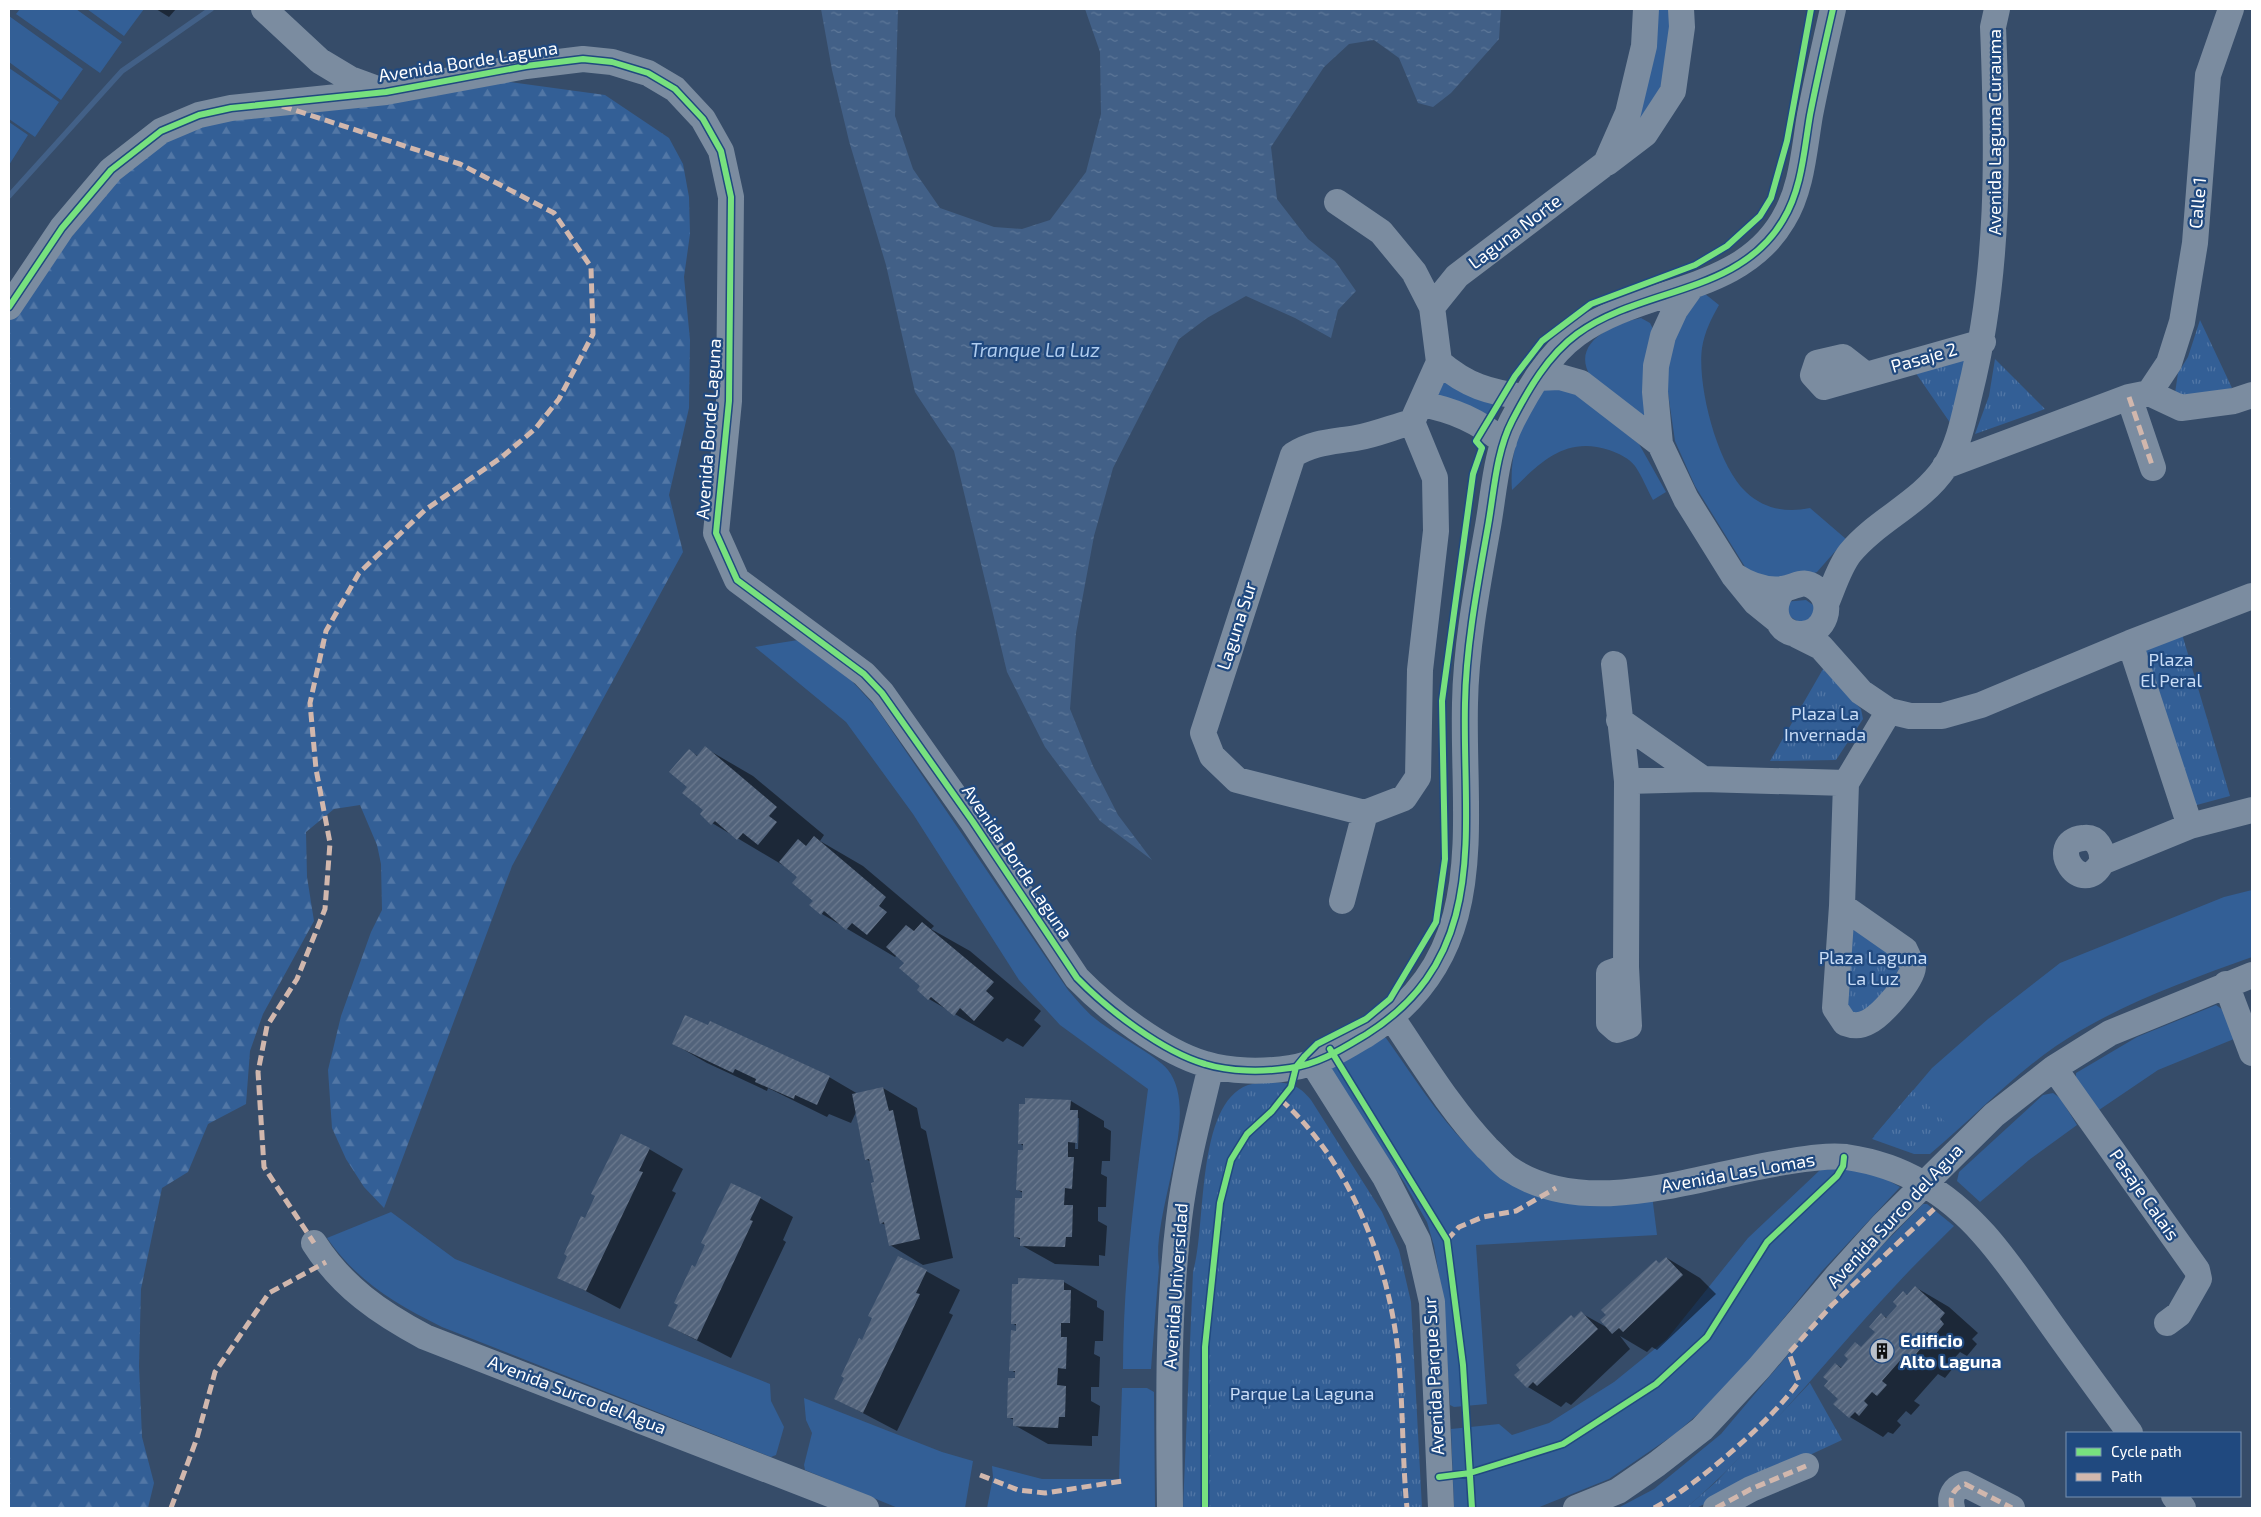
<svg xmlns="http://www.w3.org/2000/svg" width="2261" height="1517" font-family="'Exo 2',sans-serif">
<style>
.grass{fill:#335f96}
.forest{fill:url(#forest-firs)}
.park{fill:url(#park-tufts)}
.water{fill:url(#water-ripples)}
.shadow{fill:#0007;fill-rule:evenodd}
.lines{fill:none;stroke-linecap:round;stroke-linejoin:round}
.stream{stroke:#426087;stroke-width:5.5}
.building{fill:url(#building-hatch)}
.minor{stroke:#7b8ca0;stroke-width:26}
.quiet{stroke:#d1b7ad;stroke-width:5;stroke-dasharray:10 5;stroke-linecap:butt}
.cycleway-casing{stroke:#20497f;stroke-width:9}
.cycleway{stroke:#77e17e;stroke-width:6}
.labels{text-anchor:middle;stroke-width:4.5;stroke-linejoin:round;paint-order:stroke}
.street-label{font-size:18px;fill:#fff;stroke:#20497f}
.park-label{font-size:18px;fill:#c8dcf6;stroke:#20497f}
.poi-label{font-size:18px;font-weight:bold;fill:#fff;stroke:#20497f;text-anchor:start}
.water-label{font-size:19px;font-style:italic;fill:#afccef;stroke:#20497f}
</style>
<defs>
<pattern id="forest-firs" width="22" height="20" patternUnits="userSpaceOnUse" patternTransform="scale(1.25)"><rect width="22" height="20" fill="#335f96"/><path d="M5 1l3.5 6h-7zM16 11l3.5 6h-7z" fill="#5277a6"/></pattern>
<pattern id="park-tufts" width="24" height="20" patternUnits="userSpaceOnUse" patternTransform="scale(1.25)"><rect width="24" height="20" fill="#335f96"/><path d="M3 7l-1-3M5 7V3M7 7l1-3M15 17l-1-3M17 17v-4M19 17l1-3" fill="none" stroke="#5277a6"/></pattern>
<pattern id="water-ripples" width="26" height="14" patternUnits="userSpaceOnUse" patternTransform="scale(1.25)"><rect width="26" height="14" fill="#426087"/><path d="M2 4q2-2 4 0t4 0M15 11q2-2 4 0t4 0" fill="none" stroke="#5e7899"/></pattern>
<pattern id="building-hatch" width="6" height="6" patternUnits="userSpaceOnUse" patternTransform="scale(1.25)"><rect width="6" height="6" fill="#52637b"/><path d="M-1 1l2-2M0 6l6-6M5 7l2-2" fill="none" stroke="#6c7a8f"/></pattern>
</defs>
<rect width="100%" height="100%" fill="#364c69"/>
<path class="grass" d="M20,9H76L122,42L100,73L16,14Z
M87,9H144L124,36Z
M1654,9H1674L1660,96L1639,128L1638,109Z
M9,16L83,69L61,100L9,62Z
M9,68L59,102L35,137L9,119Z
M9,122L28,135L9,165Z
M1704,293L1719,305C1711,319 1705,331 1702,348C1697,385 1717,465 1746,492C1764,509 1786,513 1810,508L1846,539L1817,572L1799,578L1774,580L1747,570L1695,486L1675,441L1668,393L1667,365L1682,314Z
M1641,318L1650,323L1654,331L1652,408L1643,418L1591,377C1569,343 1614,323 1641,318Z
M1443,379L1497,403L1496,412L1491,420L1435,394Z
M1549,384L1573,391L1639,444L1666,492L1653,500C1647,489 1642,476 1635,466C1629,458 1618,453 1609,450C1565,436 1541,462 1512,490C1510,466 1515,438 1525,416C1530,404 1541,393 1549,384Z
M1806,600L1816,607L1812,621H1797L1783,612V602Z
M798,640L849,678L875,706L1068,990C1077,1000 1086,1012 1097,1020C1114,1034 1156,1055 1168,1070C1202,1114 1151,1213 1159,1267L1151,1369H1123C1123,1274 1136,1183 1148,1089L1060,1025L1019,980L913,814L846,722L755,647Z
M2252,890V957C2185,981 2115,1006 2056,1046C2010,1078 1972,1119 1930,1154H1914L1872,1139L1932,1068L1988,1019L2060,963L2224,897Z
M2216,1005L2223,1010L2234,1039L2158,1070L2096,1112L2076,1080V1073L2137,1037Z
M1381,1036L1386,1038C1418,1083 1448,1132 1491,1168L1652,1195L1657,1235L1476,1245L1487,1404L1454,1407L1450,1405L1443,1298L1434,1246L1427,1222L1404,1182L1329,1069Z
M2053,1093L2060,1098L2077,1125L2029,1160L1980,1202L1957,1181L1959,1172L2043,1095Z
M1848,1168L1884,1178L1900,1187L1822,1271L1745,1366L1714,1400L1675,1434L1609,1479L1537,1508H1454L1451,1429L1499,1424L1512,1435L1549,1423L1614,1382L1667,1339L1748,1238L1820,1170Z
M1923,1204H1927L1954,1226C1934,1246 1914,1265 1895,1286C1826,1360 1763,1442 1686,1508H1618L1654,1489L1721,1434L1866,1262Z
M391,1212L455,1259L770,1384L771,1401L784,1427L776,1455L771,1457L442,1327C394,1303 358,1282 327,1238Z
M1122,1388H1147L1154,1392L1155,1508H987L993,1477L992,1466L1042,1479H1119Z
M804,1398L942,1452L973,1461L965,1508H898L805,1470L804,1465L812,1433L806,1420Z"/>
<path class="forest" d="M488,79L605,95L669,138L683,164L689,197L690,234L684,277L690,340L689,408L669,495L683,552L512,866L384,1208L364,1187L346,1159L332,1128L328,1070L341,1016L371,932L382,910L381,864L377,845L360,805L334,809L306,832L307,877L314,921L263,1014L250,1051L246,1104L208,1124L188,1172L162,1188L141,1289L139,1366L142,1437L154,1483L148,1508H9V315L145,145L182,132L256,112Z"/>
<path class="park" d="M2200,320L2232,388L2190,398L2175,393L2178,373L2188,357Z
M1972,350L1953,427L1913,369Z
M1995,359L2045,409L1975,434L1989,396Z
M2182,634L2230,796L2193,806L2141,648Z
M1823,669L1861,709L1863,719L1836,760L1770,761Z
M1847,926L1903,955L1906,970L1863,1018L1847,1016Z
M1270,1082C1289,1082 1299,1085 1311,1100L1382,1212L1399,1250L1411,1302L1422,1508H1183L1193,1272C1207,1227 1195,1104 1248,1085C1255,1083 1263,1083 1270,1082Z
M1913,1090L1945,1122C1911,1153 1917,1150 1874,1136Z
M1810,1383L1842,1440L1696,1508H1686L1717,1481Z"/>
<path class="water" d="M821,9H898L895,116L913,169L940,208L994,227L1022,229L1050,220L1086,172L1101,114L1100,52L1085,9H1501L1499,39L1451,93L1433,107L1418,103L1399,58L1374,40L1349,44L1324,67L1271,147L1277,199L1308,239L1335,261L1356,291L1338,310L1331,338L1295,318L1246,296L1207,318L1179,339L1113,468L1094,536L1076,633L1070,709L1093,766L1118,815L1152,860L1100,821L1045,747L1007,672L954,451L915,392L886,265L849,141L832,70Z"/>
<path class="shadow" d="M156,9H176L169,17Z
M705,748L753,776L824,835L820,841L863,866L934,926L931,929L970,951L1041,1011L1034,1020L1041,1026L1023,1047L1007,1038L1003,1042L929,999L918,990L922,986L906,963L897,955L895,957L822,914L798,877L786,867L712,823L689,787V751L698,756Z
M674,1044L829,1077L858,1094L883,1088L917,1108L921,1128L926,1131L953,1258L923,1265L890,1245L886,1225L881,1223L876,1183L871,1162L866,1159L857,1110L851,1123L829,1114L827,1117L768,1088L767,1091L707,1063Z
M1071,1101L1104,1121V1127L1111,1131L1110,1161H1102L1101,1174L1107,1177L1106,1207H1098V1221L1107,1226L1105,1256L1099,1255V1266L1055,1264L1021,1245V1240L1015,1237L1023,1193L1018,1190L1024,1152V1146L1019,1143ZM1076,1118H1079L1078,1149H1075Z
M649,1149L683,1169L672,1191L676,1193L620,1309L559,1277L585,1219Z
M760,1198L793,1217L783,1240L786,1242L731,1358L669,1326L696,1268Z
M1667,1258L1700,1278L1716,1294L1657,1350L1652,1347L1647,1352L1620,1336L1630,1349L1571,1405L1566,1402L1561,1407L1528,1387L1575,1319L1581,1313L1608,1328Z
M926,1271L960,1290L949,1313L953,1315L897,1431L836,1399L862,1341Z
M1064,1282L1097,1301V1307L1104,1311L1103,1341H1095L1094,1354L1100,1357L1099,1387H1091V1401L1100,1406L1098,1436H1092V1446L1048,1444L1014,1425V1420L1008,1417L1016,1373L1011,1370L1017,1332V1326L1012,1323Z
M1915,1287L1949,1307L1978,1333L1972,1339L1977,1344L1967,1356L1960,1352L1949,1364L1953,1368L1945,1378L1938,1374L1914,1401L1920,1405L1911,1415L1906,1411L1897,1421L1901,1425L1893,1434L1888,1432L1883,1437L1850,1417L1835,1404L1840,1399L1830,1381L1836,1364L1842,1368L1876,1332L1881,1315L1888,1318L1899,1306L1903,1293L1908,1295Z"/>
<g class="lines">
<path class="stream" d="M9,196L122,71L211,9"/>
</g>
<path class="building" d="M705,746L777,807L769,816L777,822L758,845L743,833L737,840L715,821L711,825L700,814L703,810L682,793L687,787L669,772L689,749L697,756Z
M814,836L886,897L879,906L887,912L867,935L852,923L846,930L824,911L821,915L809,905L813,901L792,883L797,877L779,862L798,839L806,846Z
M922,922L994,982L986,991L994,998L974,1021L960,1008L954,1016L931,997L928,1000L917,990L920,986L899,968L904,963L886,947L906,925L914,931Z
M685,1015L708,1025L710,1021L830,1076L817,1105L795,1095L794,1099L755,1082L756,1079L735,1069L733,1073L672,1044Z
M883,1087L889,1111L893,1110L920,1239L889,1246L884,1222L880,1224L871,1183L874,1182L869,1159L865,1160L852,1094Z
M1025,1098L1071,1100L1070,1110H1078L1077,1143L1068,1142V1157H1074L1072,1189L1065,1188L1064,1205H1073L1072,1237H1066L1065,1247L1020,1246V1238L1014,1237L1015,1198H1022V1191L1016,1190L1018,1150H1023V1144H1018L1019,1104H1025Z
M621,1134L650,1148L639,1171L643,1172L586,1291L557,1278L567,1256L564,1254L581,1216L585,1218L595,1196L591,1194Z
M731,1183L761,1197L750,1220L753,1221L697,1340L668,1326L678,1305L674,1303L692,1265L695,1267L705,1245L701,1243Z
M898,1256L927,1270L916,1293L920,1294L863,1413L834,1399L844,1378L841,1376L859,1338L862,1340L872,1318L868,1316Z
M1666,1257L1683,1275L1623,1332L1619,1328L1612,1334L1600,1320L1606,1315L1601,1310L1656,1260L1659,1263Z
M1018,1278L1064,1280V1290H1071L1070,1323H1061V1337H1067L1066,1369L1058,1368L1057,1385L1066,1386L1065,1417H1059L1058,1428L1013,1426V1418H1007L1008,1378H1015V1371H1009L1011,1330L1016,1331V1324H1011L1012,1284H1018Z
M1915,1286L1945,1313L1940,1319L1944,1324L1933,1337L1927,1332L1916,1344L1921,1348L1911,1360L1905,1355L1882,1381L1887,1385L1877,1396L1872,1392L1864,1401L1868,1405L1859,1416L1855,1412L1849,1418L1833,1404L1838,1399L1824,1386L1828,1381L1823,1377L1835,1363L1841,1368L1848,1359L1844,1355L1855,1342L1861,1347L1875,1332L1869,1327L1881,1313L1886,1318L1897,1306L1893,1302L1903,1291L1907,1295Z
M1581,1311L1598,1329L1537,1386L1533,1382L1527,1388L1514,1375L1520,1370L1516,1365L1571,1315L1574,1318Z"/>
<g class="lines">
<path class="minor" d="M264,9L320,61L350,79L380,90
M1607,163L1645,134L1673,91L1682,27L1681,9
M1337,202L1381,232L1414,272L1432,307L1439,362
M1692,286L1675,310L1663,336L1656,366L1655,392L1660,444L1686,499L1734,576L1756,603L1777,620
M9,307L62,228L111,170L161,131L199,115L231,108L386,92L526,66L583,59L612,62L648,73L675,89L703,119L721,151L731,197L729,401L716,533L737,580L864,674L882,693L973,822L1077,978C1107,1009 1163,1052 1205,1064C1230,1072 1264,1072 1290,1068C1319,1064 1342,1049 1367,1034C1492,955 1462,828 1465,703C1466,645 1478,583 1488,526C1494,492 1496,452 1512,421C1528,390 1548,355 1577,334C1641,287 1739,295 1783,220C1802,189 1804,150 1810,115C1817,79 1825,44 1833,9
M1432,307L1457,276L1606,163L1628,113L1644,46L1646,9
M1439,362C1467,386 1489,392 1524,397
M1866,375L1843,357L1817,363L1813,375L1824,387L1983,342
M1537,378L1560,377L1581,383L1660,444
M2149,393L2169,363L2182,322L2195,243L2208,75L2231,9
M2129,397L2153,468
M1421,404C1454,410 1478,421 1504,442
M1412,422L1435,478L1436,531L1420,670L1418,777L1404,798L1365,813L1237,780L1212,756L1203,733L1293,455C1313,442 1333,442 1356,438C1375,435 1393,427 1412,422L1439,362
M1945,466L2129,397L2149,393L2181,408L2234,401L2252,395
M1735,576C1749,585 1765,591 1782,589C1796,588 1802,577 1817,589C1835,604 1825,633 1802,634C1776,636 1768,606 1784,589
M1826,604C1833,588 1839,567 1850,553C1877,520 1921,503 1945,467C1959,445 1964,417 1970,392C2000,272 1998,150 1993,27L1997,9
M1797,635L1821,647L1861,692L1889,711L1910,716H1942L1981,705L2130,643L2252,596
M2130,643L2190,826
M1614,664L1627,781L1626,967L1629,1026L1617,1030L1609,1023V973L1626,967
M1619,720L1703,779
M1627,781L1703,779L1846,783
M2102,862C2103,849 2097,836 2083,838C2044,842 2082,901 2102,862L2190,826L2252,810
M1342,901L1365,813
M1842,906L1905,950L1913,967C1912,981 1881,1016 1868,1022C1861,1026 1853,1026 1845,1023L1835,1008L1842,906L1846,783L1889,711
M2226,984L2252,1053
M1392,1018C1422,1062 1450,1109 1487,1148C1494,1154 1500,1162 1508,1168C1586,1222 1699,1175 1785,1162C1804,1159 1826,1155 1846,1157C1873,1161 1899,1169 1922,1183C1976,1213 2009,1265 2044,1314C2072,1354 2101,1393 2130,1433
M1313,1063L1385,1177L1418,1241L1432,1302L1441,1508
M2054,1068L2197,1270L2199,1279L2179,1314L2167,1323
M314,1243C342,1287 380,1313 425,1337L866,1508
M2174,1496L2183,1508
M1170,1508C1169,1412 1167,1315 1179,1219C1185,1168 1199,1116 1211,1066
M1576,1508L1618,1491L1657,1464L1702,1429L1759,1368L1838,1275L1883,1225L1994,1115L2054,1068L2110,1033L2252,975
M1716,1508L1751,1489L1806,1466
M1952,1508C1949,1496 1954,1488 1965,1484L2012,1508"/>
<path class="quiet" d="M282,106L460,164L554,213L591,267L593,334L559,399L536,428L502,457L425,510L359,573L326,631L310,703L316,769L330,843L325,909L297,979L267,1026L258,1072L264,1167L314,1243
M2129,397L2153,468
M1281,1100C1343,1155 1380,1242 1394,1323C1404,1381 1401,1448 1407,1508
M1447,1240L1459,1227L1483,1217L1516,1211L1556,1188
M980,1475L1018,1490L1045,1493L1123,1481
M171,1508L197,1438L215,1372L269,1293L326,1262
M1654,1508C1695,1487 1774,1419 1799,1381L1789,1353L1832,1305L1934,1209
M1716,1508L1751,1489L1806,1466
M1952,1508C1949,1496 1954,1488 1965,1484L2012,1508"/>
<defs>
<path id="cycleway" d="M9,307L62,228L111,170L161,131L199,115L231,108L386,92L526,66L583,59L612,62L648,73L675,89L703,119L721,151L731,197L729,401L716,533L737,580L864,674L882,693L973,822L1077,978C1107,1009 1163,1052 1205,1064C1230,1072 1264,1072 1290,1068C1319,1064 1342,1049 1367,1034C1492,955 1462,828 1465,703C1466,645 1478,583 1488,526C1494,492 1496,452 1512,421C1528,390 1548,355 1577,334C1641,287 1739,295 1783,220C1802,189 1804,150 1810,115C1817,79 1825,44 1833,9
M1330,1049L1447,1240L1463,1365L1472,1508
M1439,1477L1470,1473L1563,1444L1656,1384L1707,1337L1767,1242L1837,1176L1843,1166L1844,1157
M1205,1508V1347L1220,1203L1231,1160L1247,1134L1272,1111L1291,1087L1296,1067L1305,1056L1317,1044L1366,1019L1390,999L1436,922L1445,859L1442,701L1473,474L1482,448L1476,441L1515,376L1542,341L1591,304L1695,265L1727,246L1760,216L1771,198L1787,141L1811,9"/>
</defs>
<use href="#cycleway" class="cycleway-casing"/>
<use href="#cycleway" class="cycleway"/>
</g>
<defs>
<symbol id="building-disc" viewBox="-11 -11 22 22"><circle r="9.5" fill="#b9c0ca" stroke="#20497f"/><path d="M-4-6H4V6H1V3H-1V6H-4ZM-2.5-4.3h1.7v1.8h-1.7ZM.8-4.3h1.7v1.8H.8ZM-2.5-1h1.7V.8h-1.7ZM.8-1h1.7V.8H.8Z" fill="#111"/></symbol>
</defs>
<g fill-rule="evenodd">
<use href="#building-disc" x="1868" y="1337" width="28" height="28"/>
</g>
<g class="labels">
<g class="street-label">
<text transform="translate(468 62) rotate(-9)" y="6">Avenida Borde Laguna</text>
<text transform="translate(1995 132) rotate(-90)" y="6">Avenida Laguna Curauma</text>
<text transform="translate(2198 203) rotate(-85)" y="6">Calle 1</text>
<text transform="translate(1515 232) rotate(-37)" y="6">Laguna Norte</text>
<text transform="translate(1924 358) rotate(-16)" y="6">Pasaje 2</text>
<text transform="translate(709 429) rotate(-86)" y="6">Avenida Borde Laguna</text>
<text transform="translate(1237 626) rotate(-72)" y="6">Laguna Sur</text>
<text transform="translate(1017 862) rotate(56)" y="6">Avenida Borde Laguna</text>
<text transform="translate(1738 1173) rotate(-10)" y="6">Avenida Las Lomas</text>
<text transform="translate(2144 1195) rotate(55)" y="6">Pasaje Calais</text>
<text transform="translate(1895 1216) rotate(-47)" y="6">Avenida Surco del Agua</text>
<text transform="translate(1176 1286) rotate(-86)" y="6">Avenida Universidad</text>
<text transform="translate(1434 1376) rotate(-93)" y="6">Avenida Parque Sur</text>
<text transform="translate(577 1395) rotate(21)" y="6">Avenida Surco del Agua</text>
</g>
<g class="park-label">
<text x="2171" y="666">Plaza<tspan x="2171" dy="21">El Peral</tspan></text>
<text x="1825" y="720">Plaza La<tspan x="1825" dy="21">Invernada</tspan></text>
<text x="1873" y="964">Plaza Laguna<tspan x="1873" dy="21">La Luz</tspan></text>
<text x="1302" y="1400">Parque La Laguna</text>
</g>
<g class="poi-label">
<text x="1900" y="1347">Edificio<tspan x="1900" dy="21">Alto Laguna</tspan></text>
</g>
<g class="water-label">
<text x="1035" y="357">Tranque La Luz</text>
</g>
</g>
<rect width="2261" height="1517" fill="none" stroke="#ffffff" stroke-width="20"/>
<rect x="2066" y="1432" width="175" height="65" fill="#20497f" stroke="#7992b2"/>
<rect x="2076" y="1448" width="25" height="8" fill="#77e17e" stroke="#7992b2"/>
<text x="2111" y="1457" font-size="15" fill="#ffffff">Cycle path</text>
<rect x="2076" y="1473" width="25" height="8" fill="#d1b7ad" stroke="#7992b2"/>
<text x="2111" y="1482" font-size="15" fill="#ffffff">Path</text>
</svg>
